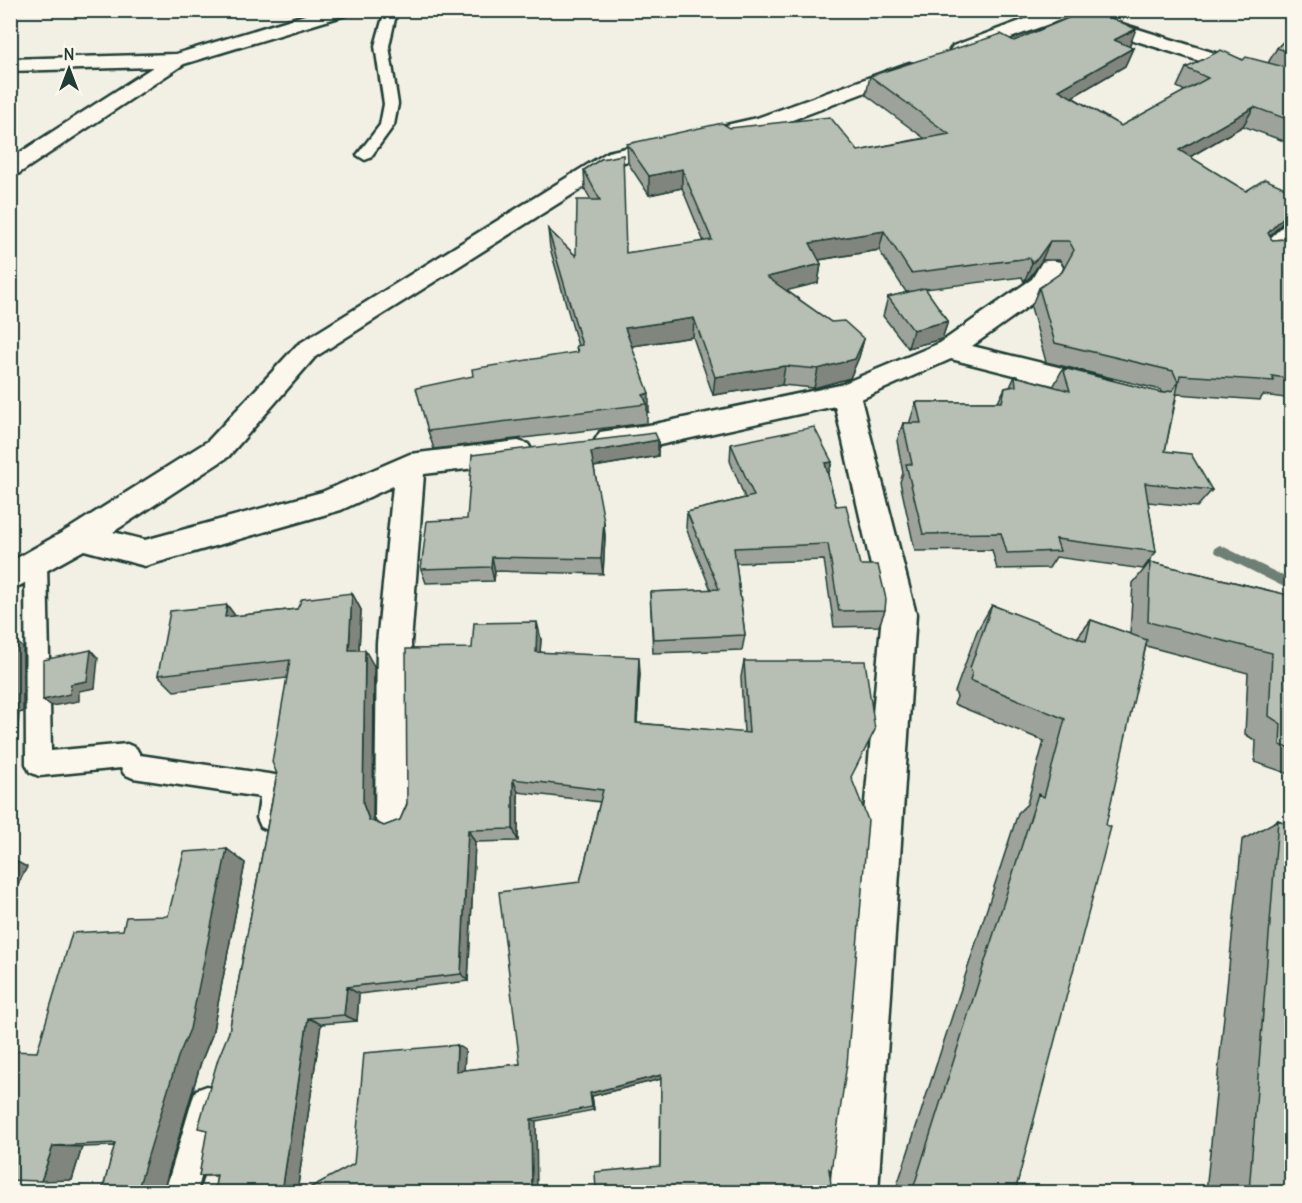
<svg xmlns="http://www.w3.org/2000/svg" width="1302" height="1203" font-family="Delius,sans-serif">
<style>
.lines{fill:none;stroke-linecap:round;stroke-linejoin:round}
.stream{fill:#6e7f75;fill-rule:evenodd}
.service-casing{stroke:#1f3d34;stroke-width:5}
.minor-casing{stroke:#1f3d34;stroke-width:5}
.service{fill:#fbf7ec;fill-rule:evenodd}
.minor{fill:#fbf7ec;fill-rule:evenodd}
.wall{fill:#9da39a;stroke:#1f3d34;stroke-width:1.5}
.shaded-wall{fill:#80857d;stroke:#1f3d34;stroke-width:1.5}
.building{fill:#b7beb3;stroke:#1f3d34;stroke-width:1.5}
</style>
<rect width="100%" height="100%" fill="#f2f0e5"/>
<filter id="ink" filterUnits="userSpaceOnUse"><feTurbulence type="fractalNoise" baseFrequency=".0167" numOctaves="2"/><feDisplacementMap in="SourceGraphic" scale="12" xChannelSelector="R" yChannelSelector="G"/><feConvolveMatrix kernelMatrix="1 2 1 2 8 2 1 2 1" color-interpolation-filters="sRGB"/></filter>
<g filter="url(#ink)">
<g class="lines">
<path class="stream" d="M1220,545L1292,580V591L1216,553L1214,550L1216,547Z"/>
<defs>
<path id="service" d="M385,10H397L389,46L398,104L394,125L370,158L365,160L357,155L380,125L384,104L375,46Z
M1292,221V236L1271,257H1259L1257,253L1259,249L1286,223Z
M36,554L44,557L47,563L51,751L127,744L136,748L140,755L275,775L284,778L288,787L279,827L270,831L261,827L257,818L260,797L133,778L124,774L121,768L39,776L30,772L26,764L25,563L28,557Z
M207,1086L218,1090L222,1101L197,1192H165L192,1101L196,1090Z"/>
<path id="minor" d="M321,10H351L349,14L184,64L18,174L10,176V159L153,67L10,71V59L176,54Z
M1050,10H1078L1076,14L967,54L960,56L950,50L953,46Z
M1093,15L1292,77V90L1086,25L1084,21Z
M909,63L916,65L919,69L916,73L771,128L624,162L315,357L228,457L113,532L145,540L322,492L410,454L518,441L528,444L533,452L528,460L518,463L424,474L411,643L413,817L408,830L394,836L380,830L375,817L377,643L393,486L341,510L145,566L84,550L10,591V562L70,528L208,441L297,345L608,152L757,118Z
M1051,260L1060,262L1063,268L1051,290L972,346L1111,380L1115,387L1111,394L1101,397L951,359L861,399L916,614L878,1192H830L882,614L835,406L655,446L610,451L600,448L595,440L600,432L655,424L840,385L940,343L1032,279L1042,262Z"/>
</defs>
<use href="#service" class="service-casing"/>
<use href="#minor" class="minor-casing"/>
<use href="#service" class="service"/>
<use href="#minor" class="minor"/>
</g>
<path class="wall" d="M1292,33V144L1243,126L1190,157L1284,221L1270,237L1272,240L1286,239L1292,234V399L1263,395L1260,400L1177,394L1165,451L1212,490L1197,507L1148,502L1156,552L1143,569L1056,557L1049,568L997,569L992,550L915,551L900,482L903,473L897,441L903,423H910V421L916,402H998L1005,388L1010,387L1015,376L1053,387L1063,368L1162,393L1161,390L1046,362L1031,307L1039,288L1062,272L1064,267L1060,260H1042L1030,277L1024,282L1022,277L925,289L948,321L942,339L908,348L883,316L888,297L914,291L906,292L879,250L819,260L821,264L818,283L786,290L831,322L864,339L859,357L850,378L814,388L782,385L713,395L693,337L632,346L649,412H647V423L434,449L428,431L577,352L576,346H578L550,248L548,229L576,256L591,200L585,189L584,170L601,159L626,253L704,242L682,188L649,195L628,163L627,144L730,128L858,151L924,138L866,95L870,76L1014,41L1129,46L1133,48L1125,66L1072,97L1121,126L1185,91L1177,87L1186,68L1243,60L1268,63L1277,48Z
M658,440V456L594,467L605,536L603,574L495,571L494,581L426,583L421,569L467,519Z
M731,444L832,462L828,475L836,506L860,565L885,610L879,626L834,627L824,560L736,563L745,635L742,650L653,653L650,592L711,590L686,528L687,512L745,498L730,461Z
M1150,562L1292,596V775L1255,762L1256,741L1245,734L1248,673L1146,646L1015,1192H895L1018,813L1027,804L1044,741L954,704L957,697L955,692L977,631L992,605L1077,638L1091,620L1130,634L1133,583Z
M352,593L361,610L359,650L374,666L373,817L375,822L384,826L400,820L472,648L541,639L540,652L640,673L637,723L744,733L741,677L744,661L851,777L831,1171L660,1166L661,1079L592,1096L594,1110L536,1121L354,1164L457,1045L465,1050L464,1070L520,1064L580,882L600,802L518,792V841L475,842L468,981L359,994L357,1021L321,1024L297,1192H214L217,1176H199L229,1032L277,774L287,678L174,691L158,675L227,605L235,616L297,609Z
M1278,820L1292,1192H1206L1242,840Z
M227,849L245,863L212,1035L201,1062L163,1191L165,1192H102L115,1146L82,1147L72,1180H10L37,1052L123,930L168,916Z"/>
<path class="shaded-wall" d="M1136,29L1129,47L1114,40Z
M1133,48L1125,66L1052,109L1059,90Z
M1254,107L1243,126L1169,169L1179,150Z
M682,169V188L649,195V176Z
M1292,208V220L1284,221L1255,252L1268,233Z
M884,231L879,250L806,262L810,243Z
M1050,241L1042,260L1030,277L1024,282L1032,263Z
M821,264L818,283L765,296L767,277Z
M694,318L693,337L626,347L625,328Z
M948,321L942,339L908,348L913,330Z
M864,339L859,357L850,378L814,388L818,369Z
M785,366L782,385L713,395L715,377Z
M649,393V412H647V404L643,395Z
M658,440V456L593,467L591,452Z
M832,462L827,479L825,463Z
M604,521L605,536L603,574L601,559Z
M492,557L495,571L494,581L491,567Z
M352,593L361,610L358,666L349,650Z
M227,605L240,622L225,617Z
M537,622L541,639L539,669L536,652Z
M10,637L23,647V712L19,713L17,745L10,747Z
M91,650L98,658L95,688L79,691V701L52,706L43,700Z
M365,650L374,666L373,817L379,832L369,820L363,804Z
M639,657L640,673L636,738V723Z
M513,779L518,792V841L513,829Z
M468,830L475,842L468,981L461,974Z
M227,849L245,863L212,1035L201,1062L163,1191L165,1192H137Z
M10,858L27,867L10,900Z
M347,987L359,994L357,1021L344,1015Z
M308,1018L321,1024L297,1192H282Z
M457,1045L465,1050L464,1075L456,1071Z
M661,1075V1079L592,1096L594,1110L592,1107L590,1093Z
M531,1119L536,1121L537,1192H532Z
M53,1146L82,1147L72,1180L41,1181Z"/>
<path class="building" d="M1087,10H1094L1136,29L1114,40L1133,48L1059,90L1121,126L1208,78L1186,68L1221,50L1243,60L1246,57L1292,69V121L1254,107L1179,150L1246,191L1265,179L1292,191V208L1268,233L1272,240L1286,239L1292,234V379L1272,376L1274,381L1180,375L1165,451L1191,454L1212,490L1145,483L1156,552L1056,539L1060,551L1007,553L1001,533L923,534L906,464H912L903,423H921L916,402H1002L1005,388L1016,386L1015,376L1070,391L1063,368L1162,393L1173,390L1178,382L1173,371L1055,343L1039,288L1062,272L1074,250L1069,241H1050L1038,258L1032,263L1030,258L911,273L884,231L810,243L821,264L767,277L831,322L844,321L864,339L855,359L818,369L785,366L715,377L694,318L625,328L649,393L643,395L647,404L428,431L416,388L473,376L472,369L578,352L576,346L582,345L548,229L576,256L577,200H600L584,170L601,159L623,155L626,253L712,240L682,169L649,176L627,144L722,123L730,128L830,117L858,151L949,134L870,76L1001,34L1014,41Z
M1292,33V53L1277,48Z
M925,288L948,321L913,330L888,297Z
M814,427L832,462L825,463L836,506L846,505L860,565H878L886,599L885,610L839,611L828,544L734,548L745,635L653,639L650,592L719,589L687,512L754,496L731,444Z
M655,433L658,440L591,452L604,521L601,559L492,557L491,567L421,569L427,521L467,519L472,455Z
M1150,562L1292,596V749L1280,745L1281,724L1269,716L1272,653L1148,622Z
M352,593L349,650H365L363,804L369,820L384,826L400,820L407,804L406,649L472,648L474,623L537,622L536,652L639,657L636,723L749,733L744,661H865L875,730L851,777L868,820L847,1064L831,1171L829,1169L832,1192H596L595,1172L660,1166L661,1075L590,1093L592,1107L531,1119L532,1192H302L354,1164L364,1053L457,1045L456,1071L520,1064L499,892L580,882L603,790L513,779V829L468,830L461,974L347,987L344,1015L308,1018L282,1192H214L217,1175L199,1176L207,1130L198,1128L218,1059L229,1032L277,774L272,762L290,660L158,675L170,611L227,605L225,617L297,609L302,599Z
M992,605L1086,641L1091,620L1147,640L1106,825L1111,827L1015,1192H912L1038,794L1044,797L1065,719L970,680L972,673L970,668Z
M91,650L87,681L71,684L70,694L43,700V660Z
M1278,820L1292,825V1192H1249Z
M227,849L190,1029L178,1057L137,1192H102L115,1143L53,1146L41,1181L10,1180V1051L37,1052L72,933L123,930L126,917L168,916L184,852Z"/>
</g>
<rect width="1302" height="1203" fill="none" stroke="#fbf7ec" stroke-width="36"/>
<rect x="18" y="18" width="1266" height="1167" fill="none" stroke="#1f3d34" stroke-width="2" filter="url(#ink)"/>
<g transform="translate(69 69)" stroke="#fbf7ec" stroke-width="4.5" paint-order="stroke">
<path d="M0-4.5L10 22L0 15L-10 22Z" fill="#1f3d34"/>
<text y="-9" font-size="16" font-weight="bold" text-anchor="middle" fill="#1f3d34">N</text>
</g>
</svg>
